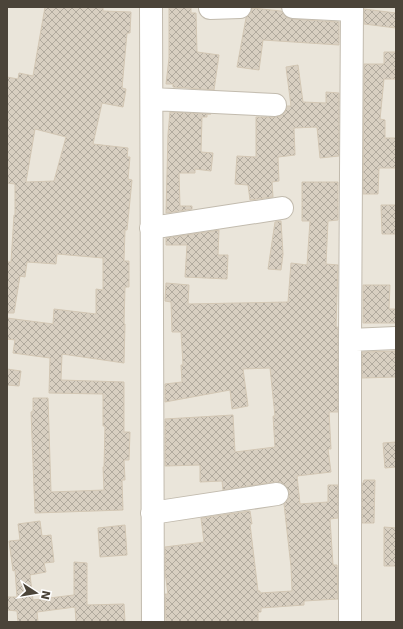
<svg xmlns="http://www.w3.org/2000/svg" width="403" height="629" font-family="'DejaVu Sans',sans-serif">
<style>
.residential{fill:#eae5da}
.building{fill:url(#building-cross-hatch);stroke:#d3c7b4;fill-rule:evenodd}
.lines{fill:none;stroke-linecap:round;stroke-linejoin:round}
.minor-casing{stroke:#c2bbae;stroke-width:24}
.minor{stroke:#fff;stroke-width:22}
</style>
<defs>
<pattern id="building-cross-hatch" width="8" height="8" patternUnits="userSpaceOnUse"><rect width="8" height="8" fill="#d8cfc1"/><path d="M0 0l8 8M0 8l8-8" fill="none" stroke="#b1aa9e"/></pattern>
</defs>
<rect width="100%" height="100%" fill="#f6f3ec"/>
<path class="residential" d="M7,7H396V622H7Z"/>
<path class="building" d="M45,7H103V11L131,12L130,33H127L122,88L126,89L123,107L102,103L93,144L128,148L127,157H130L128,179L132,180L127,230H125L124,261H129V287H125L124,324H125L124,363L62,354L61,380L124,382V432H130L129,460H124L125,480H122L123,510L35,513L31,412L33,411V398H48L51,492L104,490L103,467H104L105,426H103V394L49,393L50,358L13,353L15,340L7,339V318L53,324L54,309L96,314V289L103,290V258L57,254L56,264L27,262L25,277L20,276L14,313H7V262H11L14,215H15V184L7,183V77L18,79L19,73L33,76ZM35,129L66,137L54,181L26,182Z
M169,7H191V13H196L197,52L219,55L214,90L173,87V84H166L169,58Z
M252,8L281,11L286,17L292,19L339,22V45L263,40L259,70L237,67L246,18L251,13Z
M364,9L396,13V28L364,24Z
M384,52H396V79H384L380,119L385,120V138H396V168H379L378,194H363L364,64H384Z
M298,65L303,102L326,103V92L339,93V156L320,158L317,127L294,128L295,155L278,157L279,181L272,182L273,197L250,200L248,185L235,184L237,156L256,157V117H274L280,116L285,112L287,106H291L286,67Z
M170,112L211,114H207V117H202L201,152L213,153L211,171L195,169V173H179L180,206H192V209L166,213L168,134Z
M302,182H338V220L328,221L326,264L338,265L336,327H338V412H329L331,449H328L331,472L297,476L300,504L328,502V485H338V518L330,519L333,565H337L338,599L304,601V605L261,608V612H258V622H166L165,594H168L165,572V547L204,542L201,518L250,511L252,524H250L258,591H260V593L292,591L291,567L284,504L289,498V492L286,486L281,482H275L223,490L222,481L200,482V465L165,466V419L233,415L235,452L275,447L273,416H275L270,368L243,369L248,406L232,409L230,390L165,402V384L182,382L181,365H183L181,332H172L171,302L165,301L166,283L189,285L188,304L288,302L291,263L307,265L310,221H302Z
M381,205H396V234H382Z
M281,221L283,254L281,270L268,269L275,222Z
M219,230L218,255H228L227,279L185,277L187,245H166V238Z
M363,285H390L389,309H396V323H363Z
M396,351V377L362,378V352Z
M7,369L21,371L19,386L7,385Z
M396,442V467L385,468L383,443Z
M364,480H375L374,523H362V485Z
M40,521L42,536L51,535L54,562L44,563L46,572L30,575L33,600L74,595V562L87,563V605L124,604L125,622H76L75,607L37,612L38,622H18L17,611L7,610V597H17L15,570L13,571L9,541L20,540L18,524Z
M125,525L127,555L100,557L98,528Z
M384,527L396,528V566H384Z"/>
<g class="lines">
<defs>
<path id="minor" d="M151,7L153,622
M293,7L352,10
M210,8L240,7
M152,99L275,105
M151,228L282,208
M350,340L396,338
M152,513L277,494
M350,622V340L352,7"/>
</defs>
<use href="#minor" class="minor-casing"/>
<use href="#minor" class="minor"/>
</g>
<rect width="403" height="629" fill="none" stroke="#4b4439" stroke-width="16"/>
<g transform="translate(36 593) rotate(102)" stroke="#ffffff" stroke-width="3" paint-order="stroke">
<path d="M0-3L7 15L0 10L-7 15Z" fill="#4b4439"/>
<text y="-6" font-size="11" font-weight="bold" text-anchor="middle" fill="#4b4439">N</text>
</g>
</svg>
